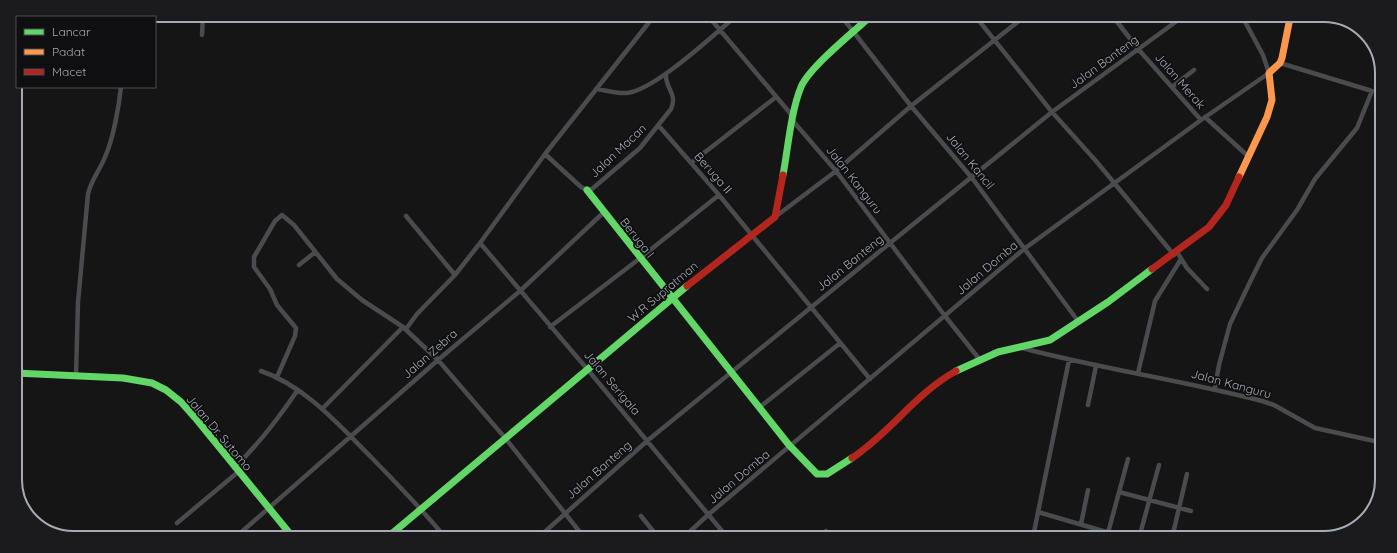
<svg xmlns="http://www.w3.org/2000/svg" width="1397" height="553" font-family="Quicksand,sans-serif">
<style>
.lines{fill:none;stroke-linecap:round;stroke-linejoin:round}
.street{stroke:#4a4b4e;stroke-width:4.5}
.fast{stroke:#63d668;stroke-width:7}
.slow{stroke:#ff974d;stroke-width:7}
.jam{stroke:#b3261e;stroke-width:7}
.labels{text-anchor:middle;stroke-width:3.5;stroke-linejoin:round;paint-order:stroke}
.street-label{font-size:12px;fill:#a7abb6;stroke:#0f0f11}
.rim{fill:none;stroke:#a7abb6;stroke-width:2}
</style>
<rect width="100%" height="100%" fill="#151515"/>
<g class="lines">
<path class="street" d="M127,17V15
M709,17L790,113L793,121L836,171L945,316L980,360
M842,17L911,106L972,178L1078,321
M976,17L1052,112L1096,161L1174,255
M1114,18L1139,50L1201,120
M202,35L203,15
M1172,87L1194,70
M596,89C605,90 617,94 627,93C655,90 712,36 735,17
M1205,117L1249,157
M659,126L719,195L870,379
M545,154L581,187L587,190L592,189L640,148L671,109C678,93 665,89 666,74
M691,163L776,97
M406,216L455,275
M775,217L836,171L911,106L1024,17
M480,243L588,370L727,537
M1177,252L1187,268L1207,289
M299,265L314,253
M550,327L639,259L719,195
M406,329L417,314L455,275L480,243L545,154L654,16
M1022,348C1101,369 1182,380 1262,401L1274,405L1315,428L1379,442
M261,371C305,386 339,425 371,457C396,483 421,508 444,536
M1138,373L1155,301L1181,259
M76,376L78,302L88,194C91,180 100,170 105,157C113,140 119,106 121,87
M277,377L295,336L296,328L277,305L270,289L254,267V257L275,221L282,215L294,225L337,279L362,300L403,327L438,360L506,439L583,536
M1215,388L1219,365L1230,324L1250,282L1262,258L1297,210L1315,179L1357,128L1372,91L1280,63
M1088,405L1096,366
M760,407L839,344
M322,409L403,327
M234,468C259,444 278,419 297,391
M1119,492L1191,511
M1038,512L1127,538
M641,516L657,536
M177,523L238,472
M1081,524L1088,490
M1108,533L1128,459
M238,535L438,360L520,291L604,212
M540,536L647,441L890,243L1052,112L1181,18
M685,536L709,514L1024,249L1201,120L1269,73L1263,55L1243,18
M825,537L826,531
M1033,537L1069,360
M1139,538L1159,465
M1172,538L1187,474"/>
<path class="fast" d="M783,175C788,148 791,111 801,87C809,68 853,32 870,17
M587,190L789,445L817,474H827L852,458
M956,371L998,352L1050,340L1108,302L1152,269
M15,373L123,378L152,383L166,390L181,402L197,420L291,535
M389,536L687,286"/>
<path class="slow" d="M1239,177L1267,117L1272,100L1269,73L1280,63L1282,58L1290,18"/>
<path class="jam" d="M1152,269L1209,227L1226,205L1239,177
M687,286L775,217L783,175
M852,458C890,433 916,393 956,371"/>
</g>
<g class="labels">
<g class="street-label">
<text transform="translate(1104 62) rotate(-36)" y="4">Jalan Banteng</text>
<text transform="translate(1180 81) rotate(49)" y="4">Jalan Merak</text>
<text transform="translate(618 151) rotate(-43)" y="4">Jalan Macan</text>
<text transform="translate(970 161) rotate(51)" y="4">Jalan Kancil</text>
<text transform="translate(713 173) rotate(49)" y="4">Beruga II</text>
<text transform="translate(854 180) rotate(52)" y="4">Jalan Kanguru</text>
<text transform="translate(637 238) rotate(52)" y="4">Beruga I</text>
<text transform="translate(850 263) rotate(-39)" y="4">Jalan Banteng</text>
<text transform="translate(987 268) rotate(-40)" y="4">Jalan Domba</text>
<text transform="translate(663 292) rotate(-40)" y="4">W.R Supratman</text>
<text transform="translate(430 354) rotate(-41)" y="4">Jalan Zebra</text>
<text transform="translate(612 383) rotate(50)" y="4">Jalan Serigala</text>
<text transform="translate(1231 384) rotate(15)" y="4">Jalan Kanguru</text>
<text transform="translate(219 433) rotate(50)" y="4">Jalan Dr. Sutomo</text>
<text transform="translate(599 470) rotate(-41)" y="4">Jalan Banteng</text>
<text transform="translate(739 477) rotate(-40)" y="4">Jalan Domba</text>
</g>
</g>
<path d="M0 0H1397V553H0ZM73 22H1324A51 51 0 0 1 1375 73V480A51 51 0 0 1 1324 531H73A51 51 0 0 1 22 480V73A51 51 0 0 1 73 22Z" fill="#1b1b1e" fill-rule="evenodd"/>
<path class="rim" d="M73 22H1324A51 51 0 0 1 1375 73V480A51 51 0 0 1 1324 531H73A51 51 0 0 1 22 480V73A51 51 0 0 1 73 22Z"/>
<rect x="16" y="16" width="140" height="72" fill="#0f0f11" stroke="#4c4d53"/>
<rect x="24" y="29" width="20" height="6" fill="#63d668" stroke="#4c4d53"/>
<text x="52" y="36" font-size="12" fill="#a7abb6">Lancar</text>
<rect x="24" y="49" width="20" height="6" fill="#ff974d" stroke="#4c4d53"/>
<text x="52" y="56" font-size="12" fill="#a7abb6">Padat</text>
<rect x="24" y="69" width="20" height="6" fill="#b3261e" stroke="#4c4d53"/>
<text x="52" y="76" font-size="12" fill="#a7abb6">Macet</text>
</svg>
